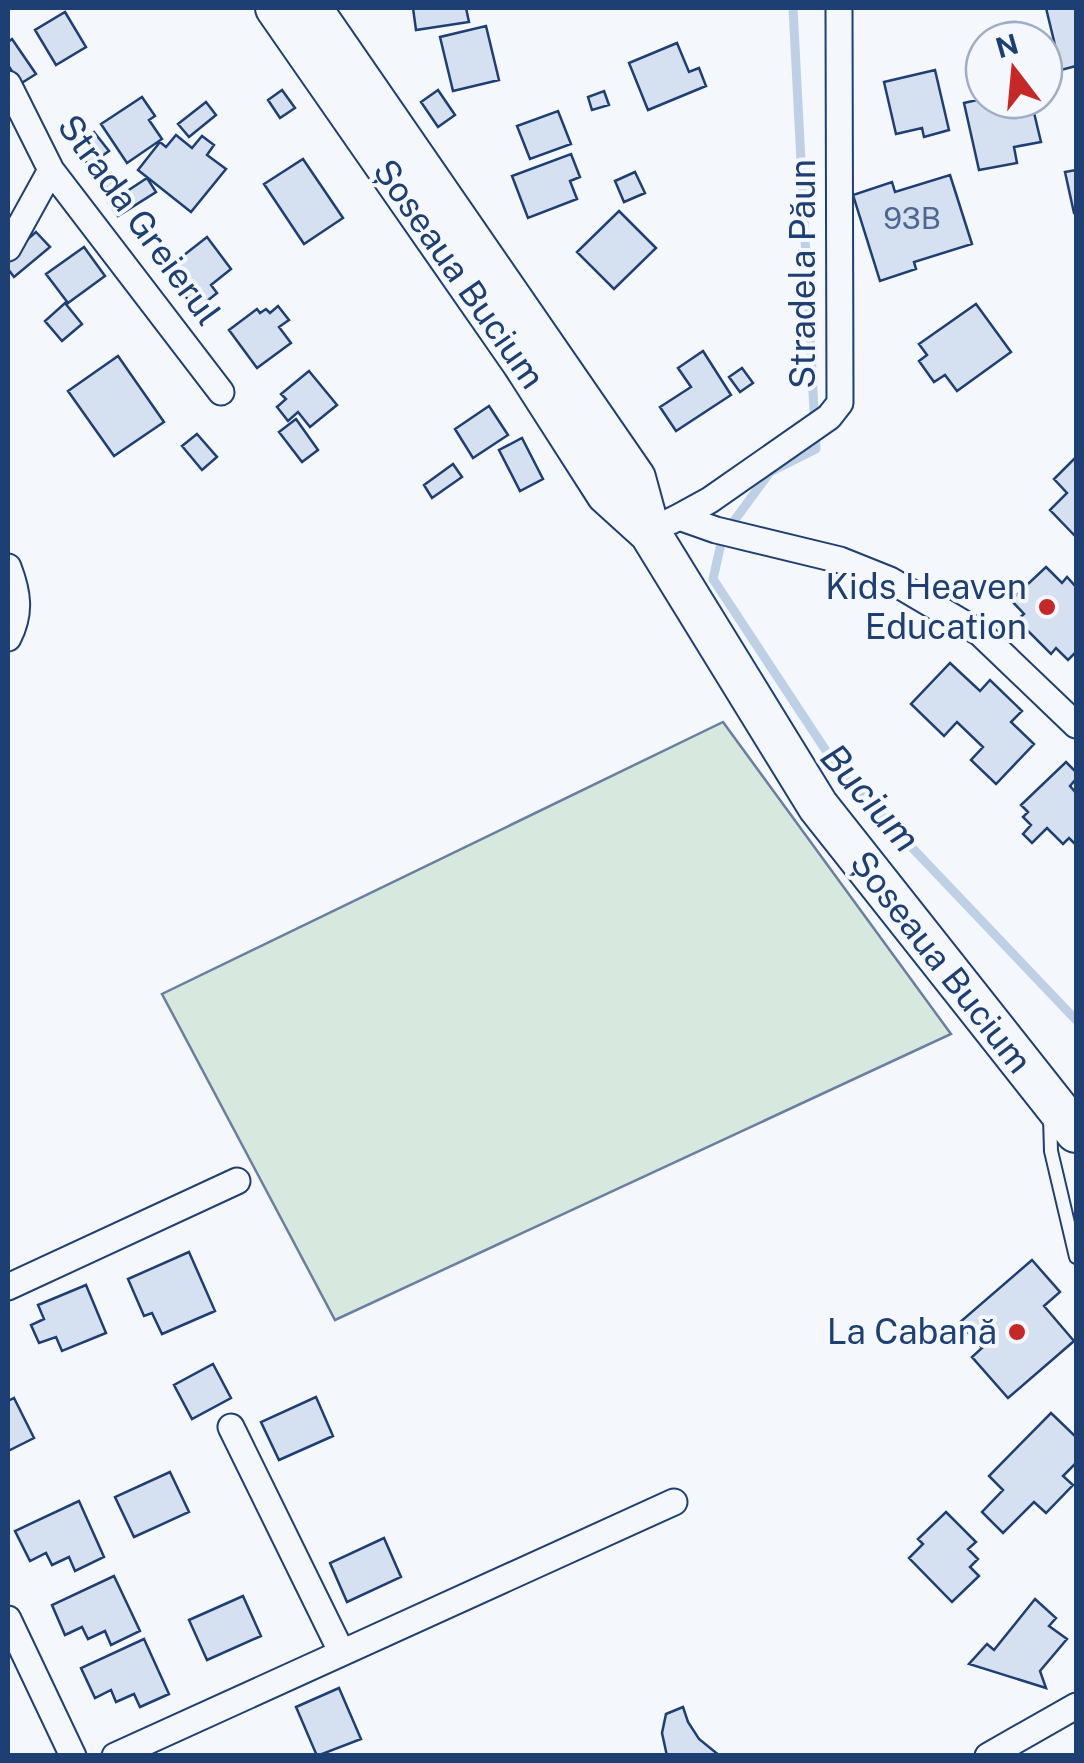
<svg xmlns="http://www.w3.org/2000/svg" width="1084" height="1763" font-family="'Public Sans',sans-serif">
<style>
.green{fill:#d7e8df;stroke:#687fa3;stroke-width:2.5}
.lines{fill:none;stroke-linecap:round;stroke-linejoin:round}
.stream{stroke:#bed0e5;stroke-width:9}
.building{fill:#d5e0f0;stroke:#1d3f73;stroke-width:2.5}
.service-casing{stroke:#1d3f73;stroke-width:16}
.minor-casing{stroke:#1d3f73;stroke-width:29}
.primary-casing{stroke:#1d3f73;stroke-width:44}
.service{stroke:#f4f7fb;stroke-width:12}
.minor{stroke:#f4f7fb;stroke-width:25}
.primary{stroke:#f4f7fb;stroke-width:40}
.poi-dot{fill:#c62828;stroke:#f4f7fb;stroke-width:4}
.labels{text-anchor:middle;stroke-width:8;stroke-linejoin:round;paint-order:stroke}
.number-label{font-size:30px;fill:#4b6792}
.street-label{font-size:35px;fill:#1d3f73;stroke:#f4f7fb}
.poi-label{font-size:35px;fill:#1d3f73;stroke:#f4f7fb;text-anchor:end}
.water-label{font-size:38px;font-style:italic;fill:#1d3f73;stroke:#f4f7fb}
</style>
<rect width="100%" height="100%" fill="#f4f7fb"/>
<path class="green" d="M723,722L951,1034L335,1320L162,994Z"/>
<g class="lines">
<path class="stream" d="M734,521L770,472L816,449L793,8
M720,548L713,579L840,772L1076,1020"/>
</g>
<path class="building" d="M413,8H466L469,22L416,30Z
M1046,8H1076V66L1061,70Z
M65,12L86,47L56,65L35,30Z
M486,26L499,80L453,91L440,37Z
M12,39L36,74L20,84L8,65V42Z
M677,43L689,72L699,68L706,86L648,110L629,63Z
M935,70L949,130L924,137L922,128L896,134L884,82Z
M282,90L295,108L280,118L268,100Z
M438,90L455,115L438,127L421,102Z
M604,91L609,105L592,110L588,97Z
M984,93V100H1031L1041,142L1014,147L1017,163L979,170L964,103L977,100L976,94Z
M142,97L155,116L149,120L162,139L127,163L101,124Z
M206,102L216,115L189,137L178,124Z
M558,111L571,144L530,159L517,126Z
M94,132L109,151L99,158L119,183L110,191L75,148Z
M176,135L192,148L202,136L214,145L207,155L226,169L191,212L138,170L160,142L166,147Z
M571,154L580,177L570,181L577,199L528,218L512,176Z
M303,159L343,218L304,244L264,184Z
M1076,170V213H1074L1065,172Z
M635,172L645,193L624,202L615,181Z
M950,175L972,244L914,262L916,269L880,281L853,195L892,182L895,192Z
M147,178L156,192L118,216L109,203Z
M619,211L656,248L614,289L577,252Z
M36,232L50,247L14,277L8,269V256Z
M207,237L231,269L211,285L217,293L196,310L165,270Z
M84,247L105,276L68,303L46,274Z
M65,303L82,324L62,341L45,321Z
M976,304L1011,352L957,391L945,375L934,382L919,361L927,355L919,344Z
M278,306L289,320L279,327L291,343L257,368L229,330L257,309L260,313L266,309L270,313Z
M703,351L731,395L676,431L660,407L691,387L678,368Z
M118,356L164,422L114,456L68,391Z
M742,368L753,383L740,392L729,377Z
M309,371L337,405L310,427L298,412L288,421L277,407L286,399L281,394Z
M489,406L508,435L473,458L455,429Z
M296,419L318,450L302,462L279,432Z
M197,434L217,457L202,470L182,446Z
M522,438L543,479L520,491L499,450Z
M1076,457V537L1050,510L1067,493L1054,479Z
M453,464L462,477L432,498L424,485Z
M1046,567L1062,583L1067,577L1076,587V652L1068,660L1056,648L1051,654L1017,620L1024,614L1011,600Z
M950,663L980,691L990,680L1022,711L1011,722L1034,744L996,784L971,760L983,747L957,722L944,736L911,704Z
M1066,762L1076,772V779L1070,786L1076,793V845L1069,838L1063,844L1047,828L1032,843L1023,834L1031,825L1023,817L1028,812L1021,805Z
M189,1252L215,1311L162,1334L152,1313L144,1316L128,1279Z
M1032,1260L1060,1292L1044,1306L1074,1341L1008,1398L972,1357L982,1348L959,1323Z
M86,1285L106,1333L62,1351L56,1337L39,1343L31,1325L44,1319L38,1305Z
M213,1364L231,1398L192,1419L174,1385Z
M316,1397L333,1436L279,1460L261,1422Z
M14,1398L34,1438L8,1451V1401Z
M1051,1413L1076,1437V1463L1063,1476L1073,1485L1046,1513L1034,1502L1003,1533L982,1512L1003,1490L989,1476Z
M170,1472L189,1512L134,1537L115,1497Z
M79,1501L104,1557L75,1571L69,1557L52,1565L46,1553L30,1561L15,1531Z
M946,1512L976,1542L968,1549L978,1559L970,1567L979,1576L952,1602L909,1558L923,1544L918,1539Z
M384,1538L401,1577L347,1602L330,1563Z
M114,1576L140,1631L111,1645L105,1631L88,1639L82,1627L65,1635L52,1605Z
M243,1596L261,1636L207,1660L189,1620Z
M1035,1599L1056,1618L1049,1626L1067,1639L1040,1671L1046,1688L969,1664L987,1644L994,1650Z
M144,1639L169,1694L140,1707L134,1694L116,1702L111,1690L95,1698L81,1668Z
M339,1688L361,1739L317,1756L296,1707Z
M683,1707L688,1722L699,1739L720,1756H667L662,1733L666,1714Z"/>
<g class="lines">
<defs>
<path id="service" d="M1050,1118L1051,1151L1076,1257"/>
<path id="minor" d="M8,84L51,170L221,392
M8,248L51,170
M679,517L710,500L829,417L840,403L839,8
M671,521L679,517L716,530L840,560L890,580L980,633L1076,725
M8,567C18,593 21,613 8,638
M8,1287L237,1181
M231,1427L341,1651
M8,1619L73,1756
M115,1756L674,1502
M988,1756L1076,1706"/>
<path id="primary" d="M276,8L523,363L607,494L650,533L818,806L1076,1132
M311,8L635,478L650,533"/>
</defs>
<use href="#service" class="service-casing"/>
<use href="#minor" class="minor-casing"/>
<use href="#primary" class="primary-casing"/>
<use href="#service" class="service"/>
<use href="#minor" class="minor"/>
<use href="#primary" class="primary"/>
</g>
<g class="poi-dot">
<circle cx="1047" cy="607" r="10"/>
<circle cx="1017" cy="1332" r="10"/>
</g>
<g class="labels">
<g class="number-label">
<text x="912" y="229">93B</text>
</g>
<g class="street-label">
<text transform="translate(139 220) rotate(54)" y="12">Strada Greierul</text>
<text transform="translate(459 274) rotate(55)" y="12">Șoseaua Bucium</text>
<text transform="translate(803 274) rotate(-90)" y="12">Stradela Păun</text>
<text transform="translate(941 962) rotate(52)" y="12">Șoseaua Bucium</text>
</g>
<g class="poi-label">
<text x="1027" y="599">Kids Heaven<tspan x="1027" dy="40">Education</tspan></text>
<text x="997" y="1344">La Cabană</text>
</g>
<g class="water-label">
<text transform="translate(870 798) rotate(49)" y="13">Bucium</text>
</g>
</g>
<rect width="1084" height="1763" fill="none" stroke="#1d3f73" stroke-width="20"/>
<g transform="translate(1014 70) rotate(344)"><circle r="48" fill="#f4f7fb" stroke="#9eadc5" stroke-width="2.5"/>
<path d="M0-8L18 38L0 25L-18 38Z" fill="#c62828"/>
<text y="-15" font-size="28" font-weight="bold" text-anchor="middle" fill="#1d3f73">N</text>
</g>
</svg>
